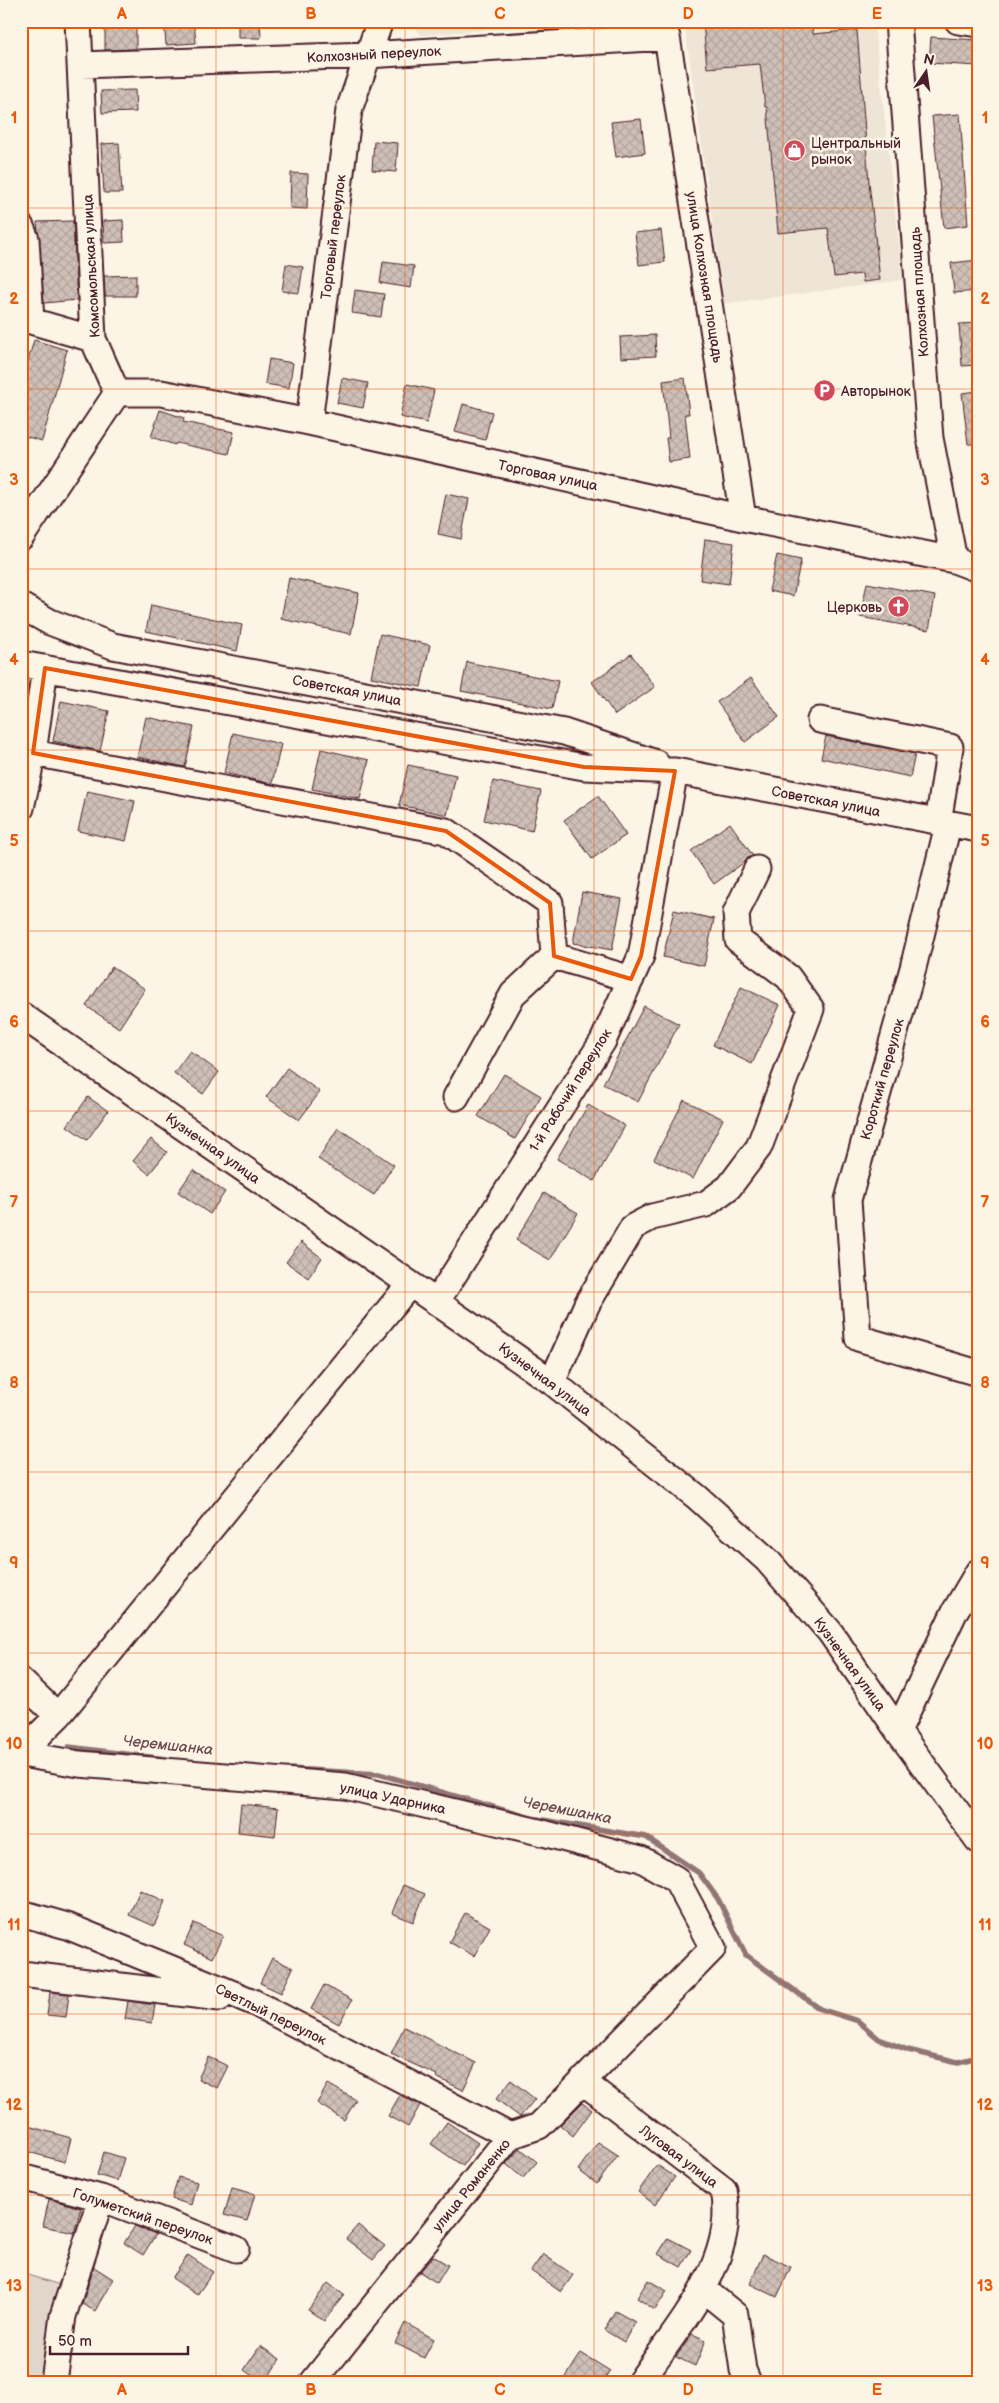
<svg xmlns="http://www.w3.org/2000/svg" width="999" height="2403" font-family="'Balsamiq Sans',sans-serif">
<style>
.built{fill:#eee5d7}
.green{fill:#e2d5ca;stroke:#967a7a}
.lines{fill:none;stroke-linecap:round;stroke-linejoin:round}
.stream{stroke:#917474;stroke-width:5.5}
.building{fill:url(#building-cross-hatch);stroke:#4a1f2b}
.minor-casing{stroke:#4a1f2b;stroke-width:29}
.minor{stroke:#fcf5e5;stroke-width:25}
.marked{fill:none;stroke:#e8590c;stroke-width:4;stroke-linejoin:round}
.grid{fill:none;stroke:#e8590c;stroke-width:1;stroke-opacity:0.55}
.labels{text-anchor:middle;stroke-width:5;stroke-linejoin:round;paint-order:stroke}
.street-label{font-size:14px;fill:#4a1f2b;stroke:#fcf5e5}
.poi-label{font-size:14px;fill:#4a1f2b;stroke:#fcf5e5;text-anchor:start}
.water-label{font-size:15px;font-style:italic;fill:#6d4950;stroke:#fcf5e5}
.neatline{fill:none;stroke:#e8590c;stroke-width:2}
.grid-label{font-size:16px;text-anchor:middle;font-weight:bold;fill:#e8590c}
</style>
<defs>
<pattern id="building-cross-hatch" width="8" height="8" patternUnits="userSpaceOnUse" patternTransform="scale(1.25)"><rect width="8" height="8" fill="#cfc0b7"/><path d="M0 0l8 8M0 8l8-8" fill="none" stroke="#b3a59e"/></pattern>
</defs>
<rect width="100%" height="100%" fill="#fcf5e5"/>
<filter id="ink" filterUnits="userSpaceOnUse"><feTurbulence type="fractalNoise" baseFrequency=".02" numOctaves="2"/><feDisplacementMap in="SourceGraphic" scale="10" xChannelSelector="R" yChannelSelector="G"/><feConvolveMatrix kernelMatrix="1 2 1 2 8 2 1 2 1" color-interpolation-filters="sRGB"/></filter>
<g filter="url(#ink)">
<path class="built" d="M408,21H597L422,35Z
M684,21H874L903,280L724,304Z"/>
<path class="green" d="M21,2273L67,2287L42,2366V2382H21Z"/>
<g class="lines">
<path class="stream" d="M21,1720L29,1724
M69,1747L166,1759
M290,1769L379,1774L531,1818L646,1837L699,1873L718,1899L746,1955L820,2009L858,2021L879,2039L908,2050L958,2062L978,2057"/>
</g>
<path class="building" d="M105,21H136V49L105,50Z
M164,21H194L196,43L166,45Z
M238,21H260L261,38H238Z
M703,21H780L781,28L812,25L813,34L857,30L869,182L880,280L863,282L862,274L834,277L828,228L778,233L767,107H765L760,64L707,68Z
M931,37L978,40V66L929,63Z
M135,90L136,112L102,113L101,91Z
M960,114L968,225L944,228L932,116Z
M641,119L645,153L616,157L611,122Z
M374,141L398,143L396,172L372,170Z
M119,143L122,193H104L101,144Z
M291,173L308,174L307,209L290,208Z
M123,220L124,242L104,243L103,221Z
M73,221L77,300L44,303L37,222Z
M661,230L665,262L639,265L635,233Z
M978,260V291L954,293L951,263Z
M383,262L414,266L411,288L380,283Z
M286,264L303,267L299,293L282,291Z
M136,275V296H105L104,276Z
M355,290L384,294L381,317L352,313Z
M978,323V365L962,366L959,324Z
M655,335L656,356L621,358L620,337Z
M34,340L67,350L42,441L21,435V385Z
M269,359L293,363L289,388L265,384Z
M342,378L368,383L363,408L337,403Z
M685,378L689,414H685L690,459L669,462L666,438H669L663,381Z
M407,384L434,390L427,423L400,417Z
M978,391V444H968L962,393Z
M463,404L492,412L485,440L455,432Z
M160,410L184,418L183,422L234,432L229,454L176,443L175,445L151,437Z
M446,494L469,499L461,539L438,534Z
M705,539L734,543L729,584L700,580Z
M777,555L801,560L793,596L769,591Z
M289,578L359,593L351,634L281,619Z
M867,583L935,596L929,630L860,617Z
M151,605L242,625L237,651L146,631Z
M380,634L430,645L421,687L371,677Z
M631,654L655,687L615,715L592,682Z
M467,662L558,681L552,709L461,691Z
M751,678L779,717L745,742L717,702Z
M61,701L109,711L100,751L53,741Z
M146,717L194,727L185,767L137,757Z
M233,733L281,744L272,784L224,773Z
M826,736L915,754L910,777L821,758Z
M321,749L369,760L360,799L312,789Z
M408,765L456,775L447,815L399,805Z
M493,781L541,791L532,831L484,820Z
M87,791L135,801L126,841L78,831Z
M598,796L626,835L592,859L564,820Z
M730,823L753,856L714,884L691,851Z
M582,892L622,899L612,950L573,943Z
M674,910L714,919L704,966L663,957Z
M112,967L145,989L119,1028L86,1006Z
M741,987L780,1005L752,1064L713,1045Z
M644,1006L679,1024L638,1102L603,1084Z
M190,1051L219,1072L203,1094L174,1073Z
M287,1068L320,1092L299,1120L266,1097Z
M504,1074L541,1096L515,1139L478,1116Z
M88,1097L108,1111L87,1140L67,1126Z
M684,1100L723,1119L693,1179L654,1159Z
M588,1105L625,1126L594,1181L557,1159Z
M338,1128L394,1165L374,1195L318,1159Z
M151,1139L167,1152L149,1174L133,1161Z
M193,1170L225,1192L210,1214L178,1192Z
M544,1193L578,1213L550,1260L516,1240Z
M301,1242L322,1258L308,1278L286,1262Z
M241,1804L278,1808L275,1836L238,1832Z
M403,1885L425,1894L413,1922L392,1913Z
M140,1890L165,1901L154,1926L129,1915Z
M465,1913L490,1927L474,1956L449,1942Z
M194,1923L223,1936L212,1958L184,1945Z
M272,1958L293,1968L281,1993L260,1983Z
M324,1985L352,2000L339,2024L311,2009Z
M50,1992L69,1994L66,2017L47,2015Z
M128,2001L155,2005L152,2023L125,2019Z
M404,2027L476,2063L463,2090L436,2077L437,2075L391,2054Z
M208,2057L228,2066L217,2088L198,2079Z
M511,2080L535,2099L520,2117L496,2099Z
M328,2084L356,2100L344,2120L317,2103Z
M400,2095L420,2105L408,2127L388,2116Z
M582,2103L592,2110L573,2136L560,2125Z
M447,2122L478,2143L463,2166L431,2144Z
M21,2124L71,2138L65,2162L21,2150Z
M598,2142L618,2155L597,2184L578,2170Z
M520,2148L537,2162L523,2178L506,2164Z
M104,2152L124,2158L117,2181L97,2175Z
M657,2165L675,2177L655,2205L638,2192Z
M178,2177L197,2182L191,2205L172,2199Z
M232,2188L255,2194L247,2221L224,2215Z
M49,2199L81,2208L74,2233L43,2226Z
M358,2225L385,2246L373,2260L346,2239Z
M135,2226L156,2234L143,2255L124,2243Z
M668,2238L691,2250L681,2267L658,2254Z
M543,2254L573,2275L561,2292L531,2271Z
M763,2254L791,2267L777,2297L750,2284Z
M188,2255L213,2272L197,2295L172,2278Z
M433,2256L448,2265L437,2283L420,2272Z
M94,2267L113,2279L95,2311L82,2304Z
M648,2280L667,2291L655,2310L637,2298Z
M328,2283L344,2295L324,2321L308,2310Z
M615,2311L635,2322L624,2342L604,2330Z
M405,2323L434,2339L424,2358L395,2343Z
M692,2334L706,2340L695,2366L676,2357Z
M260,2346L280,2359L265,2382H261L244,2370Z
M581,2353L610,2371L603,2382H563Z"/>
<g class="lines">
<defs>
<path id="minor" d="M898,21L930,438L954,560
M958,21L978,24
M80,65L367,55L667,37L743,518
M21,227L26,239L31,321L93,339
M117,393H161L309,422L743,518L954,560L978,569
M309,422L349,110L380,21
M21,537L117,393L93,339L78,21
M21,606L50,622L113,646L564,732L656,763
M21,664L584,767L675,771L978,829
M820,720L950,747L938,823
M33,753L446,831L550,903L554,956L631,979
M21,808L33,753L45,668
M948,825L913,968L848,1200L858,1338L978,1373
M21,1015L552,1382L697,1497L767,1560L830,1632L898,1731L978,1840
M456,1097L513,994L554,956
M437,1301L603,1041L641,956L675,771
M552,1382L587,1304L633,1227L652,1217L706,1204L729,1187L759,1147L811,1009L788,977L738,940L736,913L757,869
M21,1681L58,1716
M898,1731L955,1611L978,1572
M21,1753L58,1716L410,1284
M21,1754L79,1764L345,1786L543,1833L641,1859L676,1879L713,1948L539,2126L510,2136L313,2382
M21,1913L67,1926L253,2002L510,2136
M21,1974L220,1998
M582,2081L724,2190C738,2261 677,2327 640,2382
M21,2177L101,2198L236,2249
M703,2289L735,2315L743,2370L748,2382
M54,2382L63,2316L101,2198"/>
</defs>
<use href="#minor" class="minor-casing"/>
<use href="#minor" class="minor"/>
</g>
</g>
<path class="marked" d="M45,668L584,767L675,771L641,956L631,979L554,956L550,903L446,831L33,753Z"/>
<path class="grid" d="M216,21V2382M405,21V2382M594,21V2382M783,21V2382M21,208H978M21,389H978M21,569H978M21,750H978M21,931H978M21,1111H978M21,1292H978M21,1472H978M21,1653H978M21,1834H978M21,2014H978M21,2195H978"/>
<defs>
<symbol id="shop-disc" viewBox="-11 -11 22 22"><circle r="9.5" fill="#d1495b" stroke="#fcf5e5"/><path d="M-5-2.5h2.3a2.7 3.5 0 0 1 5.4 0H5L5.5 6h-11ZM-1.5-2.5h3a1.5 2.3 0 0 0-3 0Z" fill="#fff"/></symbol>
<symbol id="parking-disc" viewBox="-11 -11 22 22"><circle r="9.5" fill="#d1495b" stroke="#fcf5e5"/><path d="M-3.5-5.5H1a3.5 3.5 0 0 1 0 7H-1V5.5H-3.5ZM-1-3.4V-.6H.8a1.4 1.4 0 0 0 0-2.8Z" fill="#fff"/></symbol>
<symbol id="church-disc" viewBox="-11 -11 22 22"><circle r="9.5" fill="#d1495b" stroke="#fcf5e5"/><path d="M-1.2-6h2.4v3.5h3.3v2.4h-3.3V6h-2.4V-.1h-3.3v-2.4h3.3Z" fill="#fff"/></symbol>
</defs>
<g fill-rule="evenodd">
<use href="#shop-disc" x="782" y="138" width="25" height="25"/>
<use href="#parking-disc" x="812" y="378" width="25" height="25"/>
<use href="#church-disc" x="886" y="594" width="25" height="25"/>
</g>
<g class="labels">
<g class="street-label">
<text transform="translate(374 54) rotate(-3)" y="5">Колхозный переулок</text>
<text transform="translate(333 237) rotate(-83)" y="5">Торговый переулок</text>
<text transform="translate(91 266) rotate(-93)" y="5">Комсомольская улица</text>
<text transform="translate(705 277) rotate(81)" y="5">улица Колхозная площадь</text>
<text transform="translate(919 292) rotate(-94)" y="5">Колхозная площадь</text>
<text transform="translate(548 475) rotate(12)" y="5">Торговая улица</text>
<text transform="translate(347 690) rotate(11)" y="5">Советская улица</text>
<text transform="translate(826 801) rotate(11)" y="5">Советская улица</text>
<text transform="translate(882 1079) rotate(-74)" y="5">Короткий переулок</text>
<text transform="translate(570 1090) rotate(-58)" y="5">1-й Рабочий переулок</text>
<text transform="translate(213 1148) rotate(35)" y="5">Кузнечная улица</text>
<text transform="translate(545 1379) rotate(37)" y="5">Кузнечная улица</text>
<text transform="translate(850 1664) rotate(54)" y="5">Кузнечная улица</text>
<text transform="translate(393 1798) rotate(12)" y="5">улица Ударника</text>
<text transform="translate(271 2014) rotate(26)" y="5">Светлый переулок</text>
<text transform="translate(679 2156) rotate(37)" y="5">Луговая улица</text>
<text transform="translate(471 2185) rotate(-51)" y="5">улица Романенко</text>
<text transform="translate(143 2216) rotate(19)" y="5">Голуметский переулок</text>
</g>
<g class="poi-label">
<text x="811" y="148">Центральный<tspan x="811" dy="16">рынок</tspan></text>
<text x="841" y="396">Авторынок</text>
<text x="882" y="612" text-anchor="end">Церковь</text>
</g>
<g class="water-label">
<text transform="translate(168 1745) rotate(6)" y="5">Черемшанка</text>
<text transform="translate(567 1810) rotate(11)" y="5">Черемшанка</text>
</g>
</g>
<rect width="999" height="2403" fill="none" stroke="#fcf5e5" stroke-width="55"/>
<g transform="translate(926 72) rotate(13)" stroke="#fcf5e5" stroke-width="4" paint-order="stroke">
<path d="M0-4L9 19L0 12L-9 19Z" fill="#4a1f2b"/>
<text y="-8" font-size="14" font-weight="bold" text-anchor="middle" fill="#4a1f2b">N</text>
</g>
<path d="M50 2346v8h138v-8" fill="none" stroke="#4a1f2b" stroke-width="2.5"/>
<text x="58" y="2346" font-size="15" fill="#4a1f2b" stroke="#fcf5e5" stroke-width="4" paint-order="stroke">50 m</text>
<rect x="28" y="28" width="944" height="2348" class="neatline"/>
<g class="grid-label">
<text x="122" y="19">A</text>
<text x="311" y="19">B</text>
<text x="500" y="19">C</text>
<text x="688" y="19">D</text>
<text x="877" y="19">E</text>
<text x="14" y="123">1</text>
<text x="985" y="123">1</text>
<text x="14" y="304">2</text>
<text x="985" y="304">2</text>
<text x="14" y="485">3</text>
<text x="985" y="485">3</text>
<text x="14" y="665">4</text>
<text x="985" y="665">4</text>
<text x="14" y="846">5</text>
<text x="985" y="846">5</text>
<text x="14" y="1027">6</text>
<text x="985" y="1027">6</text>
<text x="14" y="1207">7</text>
<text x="985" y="1207">7</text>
<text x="14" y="1388">8</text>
<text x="985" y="1388">8</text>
<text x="14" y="1568">9</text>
<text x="985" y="1568">9</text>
<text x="14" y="1749">10</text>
<text x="985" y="1749">10</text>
<text x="14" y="1930">11</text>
<text x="985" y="1930">11</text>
<text x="14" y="2110">12</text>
<text x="985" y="2110">12</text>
<text x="14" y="2291">13</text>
<text x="985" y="2291">13</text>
<text x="122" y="2395">A</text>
<text x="311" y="2395">B</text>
<text x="500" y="2395">C</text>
<text x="688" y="2395">D</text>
<text x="877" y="2395">E</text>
</g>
</svg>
